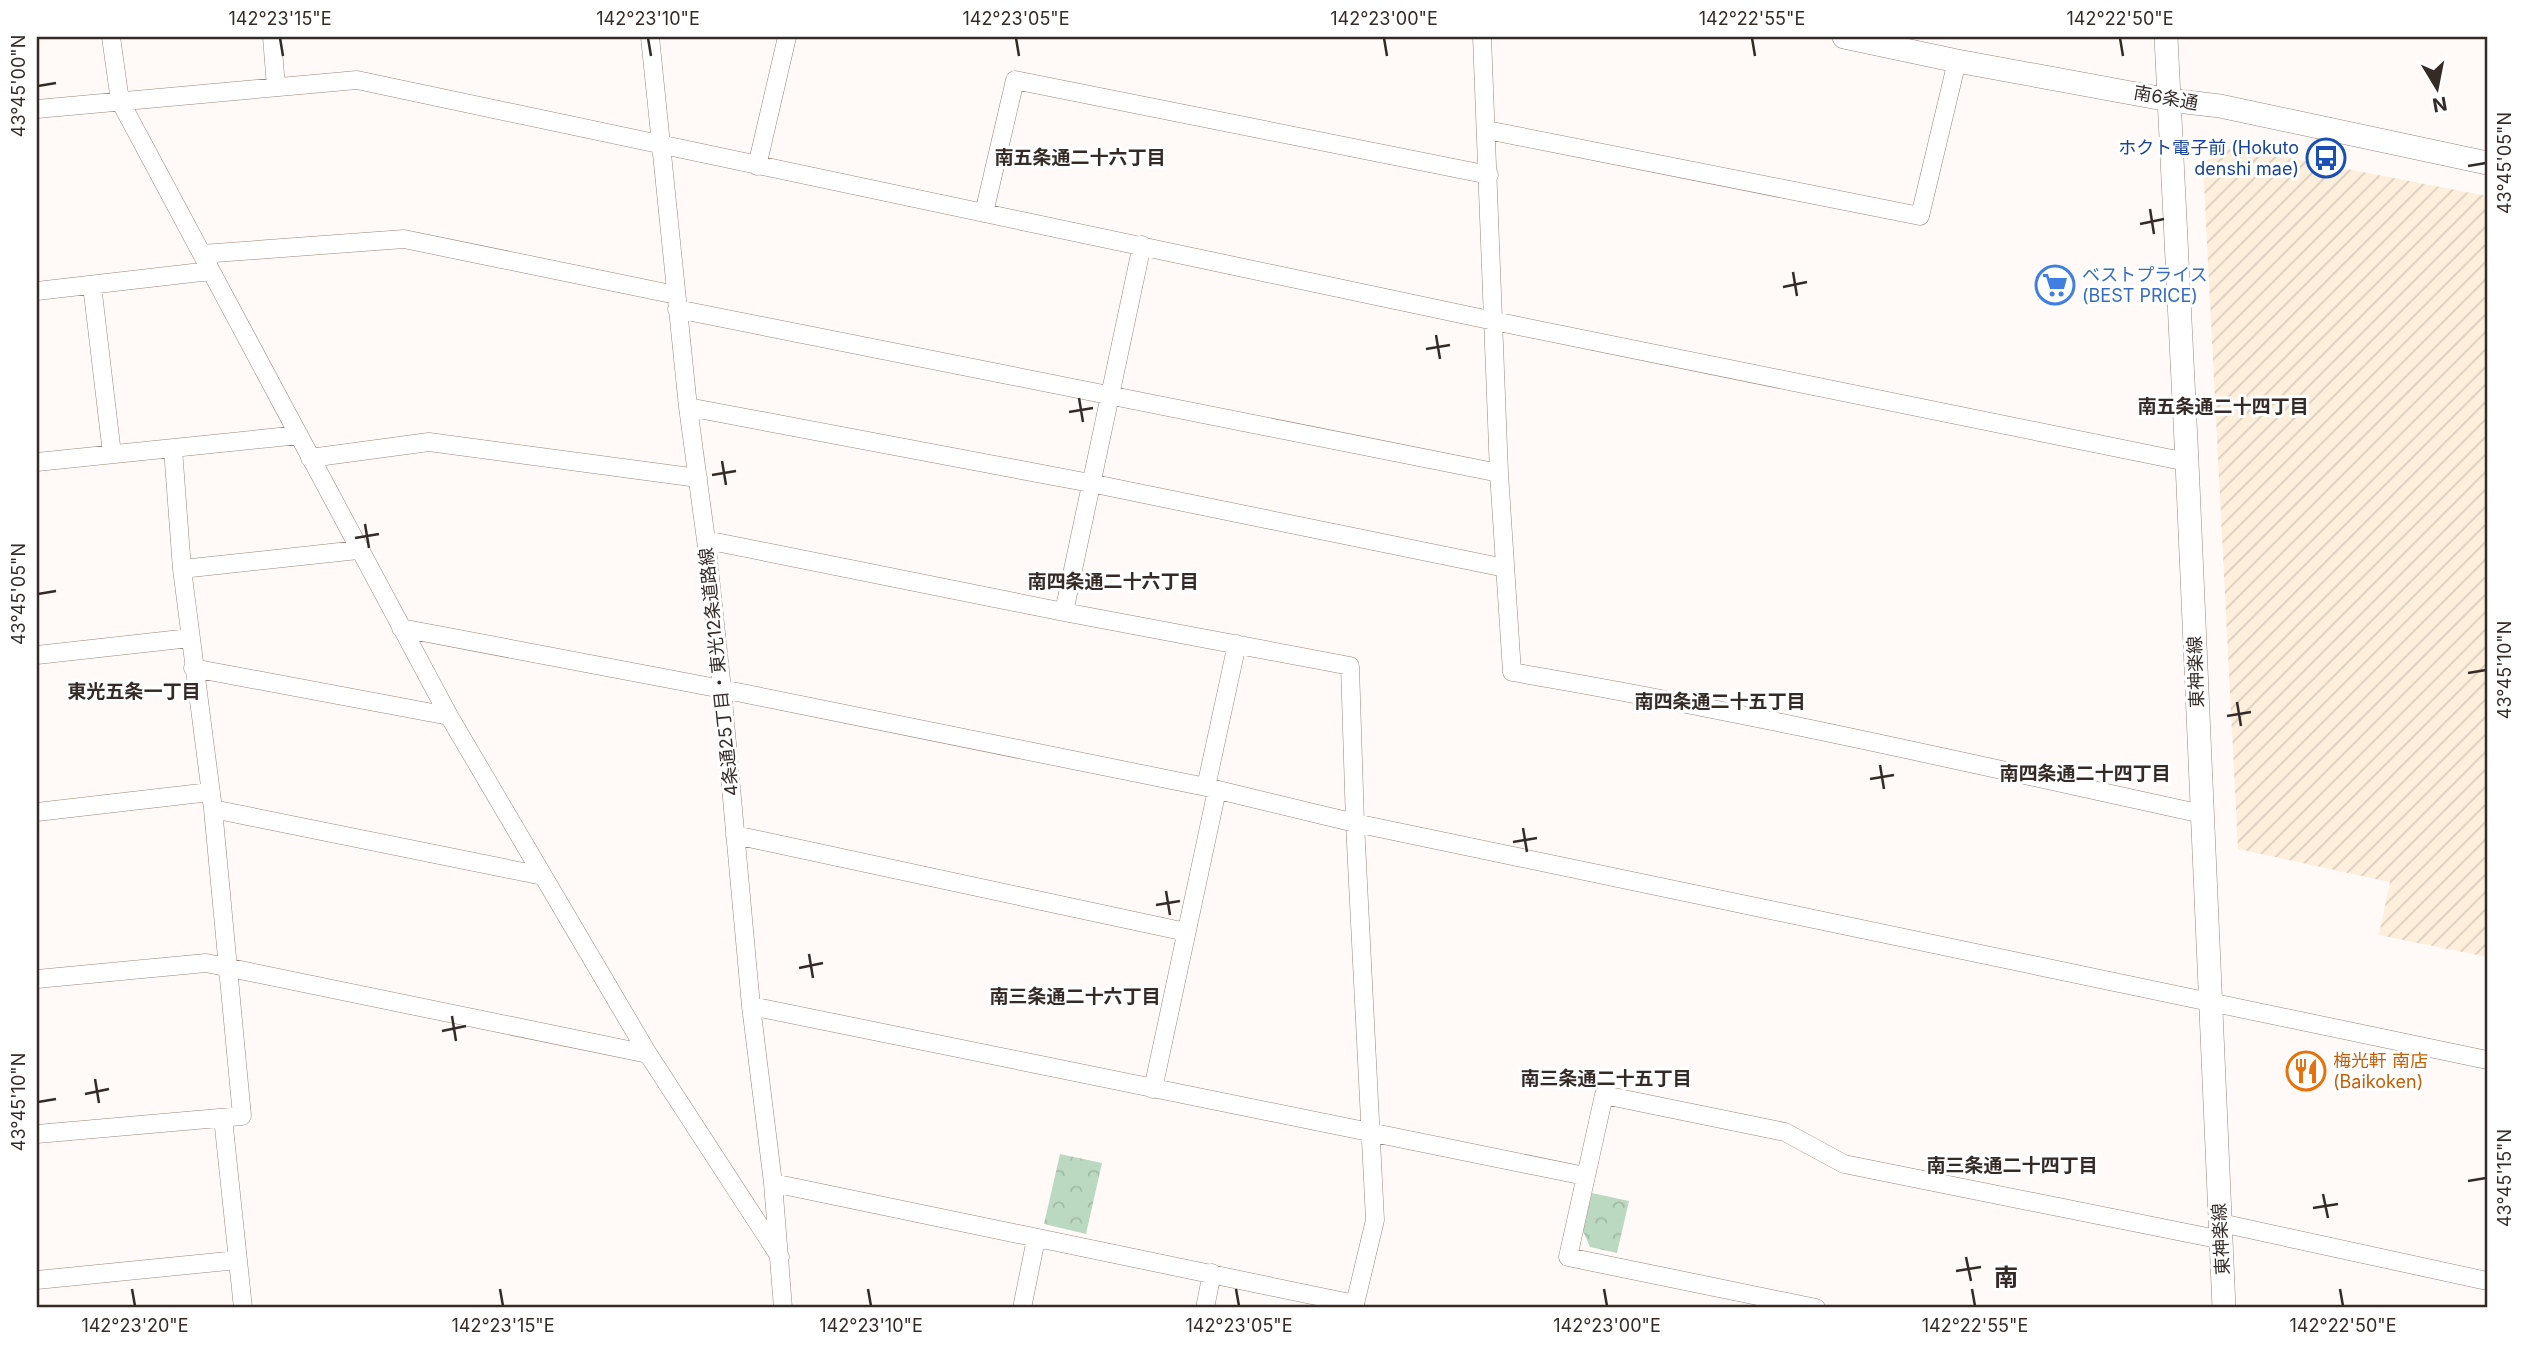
<svg xmlns="http://www.w3.org/2000/svg" width="2524" height="1345" font-family="Inter,'Noto Sans JP',sans-serif">
<style>
.industrial{fill:url(#industrial-furrows)}
.park{fill:url(#park-crowns)}
.lines{fill:none;stroke-linecap:round;stroke-linejoin:round}
.minor-casing{stroke:#9a867a;stroke-width:19}
.tertiary-casing{stroke:#9a867a;stroke-width:24}
.minor{stroke:#fff;stroke-width:18}
.tertiary{stroke:#fff;stroke-width:23}
.ticks{fill:none;stroke:#342b27;stroke-width:2.5}
.labels{text-anchor:middle;stroke-width:6;stroke-linejoin:round;paint-order:stroke}
.street-label{font-size:18px;fill:#342b27;stroke:#fff}
.transit-label{font-size:18px;fill:#164399;stroke:#fff;text-anchor:end}
.shop-label{font-size:18px;fill:#366cbe;stroke:#fff;text-anchor:start}
.food-label{font-size:18px;fill:#c56008;stroke:#fff;text-anchor:start}
.neighbourhood-label{font-size:19px;font-weight:bold;fill:#342b27;stroke:#fff}
.district-label{font-size:24px;font-weight:bold;fill:#342b27;stroke:#fff}
.neatline{fill:none;stroke:#342b27;stroke-width:2.5}
.ticks-label{font-size:18px;text-anchor:middle;fill:#342b27}
</style>
<defs>
<pattern id="industrial-furrows" width="10" height="10" patternUnits="userSpaceOnUse" patternTransform="scale(1.75)"><rect width="10" height="10" fill="#feefdc"/><path d="M-1 1l2-2M0 10L10 0M9 11l2-2" fill="none" stroke="#dacdbd"/></pattern>
<pattern id="park-crowns" width="20" height="18" patternUnits="userSpaceOnUse" patternTransform="scale(1.75)"><rect width="20" height="18" fill="#bbd9c0"/><path d="M2 6a3 3 0 1 1 6 0M12 15a3 3 0 1 1 6 0" fill="none" stroke="#a1baa5"/></pattern>
</defs>
<rect width="100%" height="100%" fill="#fffaf8"/>
<path class="industrial" d="M2222,145L2487,196V957L2379,935L2390,882L2238,849L2203,165Z"/>
<path class="park" d="M1060,1154L1102,1163L1086,1234L1044,1224Z
M1592,1193L1629,1201L1617,1253L1590,1247L1583,1231Z"/>
<g class="lines">
<defs>
<path id="minor" d="M111,37L120,101L449,716L648,1054L780,1257
M272,37L276,87
M650,37L688,407L706,540L722,689L751,1006L773,1183L783,1308
M1482,37L1499,473L1512,672C1743,711 1973,764 2202,814
M37,109L357,80L1494,321L2187,462
M1487,130L1920,216L1957,61
M757,166L787,37
M984,213L1015,80L1489,175
M202,254L404,239L676,295
M92,285L112,454
M37,291L210,271
M677,309L1499,473
M688,407L1090,483L1505,568
M310,458L429,442L698,478
M37,462L299,435
M706,540L1064,612L1350,666L1355,823L1375,1220L1354,1308
M182,569L358,550
M1064,612L1142,245
M401,628L722,689L1206,787L1355,823L2487,1060
M37,655L190,638
M193,668L449,716
M1206,787L1237,644
M213,809L543,876
M37,812L210,792
M735,835L1186,932
M37,979L206,963L648,1054
M751,1006L1585,1176
M1153,1089L1217,790
M223,1118L243,1308
M37,1134L242,1116L213,809L182,569L173,449
M773,1183L1355,1304
M2221,1223L2487,1281
M37,1280L238,1260
M1022,1308L1036,1239
M1205,1308L1212,1273
M1816,1308L1568,1257L1604,1095L1785,1132L1844,1164L2222,1240"/>
<path id="tertiary" d="M1844,37L1957,61L2169,100L2220,106L2487,163
M2166,37L2187,462L2224,1308"/>
</defs>
<use href="#minor" class="minor-casing"/>
<use href="#tertiary" class="tertiary-casing"/>
<use href="#minor" class="minor"/>
<use href="#tertiary" class="tertiary"/>
</g>
<path class="ticks" d="M280,38L283,56M648,38L651,56M1016,38L1019,56M1384,38L1387,56M1752,38L1755,56M2120,38L2123,56M38,86L56,83M2468,166L2486,163M2150,209L2154,234M2140,224L2164,219M1793,272L1797,296M1783,287L1807,282M1436,335L1440,359M1426,349L1450,345M1079,398L1083,422M1069,412L1093,408M722,461L726,485M712,475L736,471M365,524L369,548M355,538L379,534M38,594L56,591M2468,673L2486,670M2237,702L2241,726M2227,716L2251,712M1880,765L1884,789M1870,779L1894,775M1523,828L1527,852M1513,842L1537,838M1166,891L1170,915M1156,905L1180,901M809,954L813,978M799,968L823,963M452,1016L456,1041M442,1031L466,1026M95,1079L99,1103M85,1094L109,1089M38,1102L56,1099M2468,1181L2486,1178M2323,1194L2328,1218M2313,1208L2338,1204M1966,1257L1971,1281M1956,1271L1981,1267M132,1289L135,1306M500,1289L503,1306M868,1289L871,1306M1236,1289L1239,1306M1604,1289L1607,1306M1972,1289L1975,1306M2340,1289L2343,1306"/>
<defs>
<symbol id="bus-ring" viewBox="-11 -11 22 22"><circle r="9.5" fill="#fff" stroke="#1a4fb4" stroke-width="1.5"/><path d="M-5-6H5V4H4V6H2V4H-2V6H-4V4H-5ZM-3.5-4V0h7V-4ZM-3.5 1.2v1.5H-2V1.2ZM2 1.2v1.5H3.5V1.2Z" fill="#1a4fb4"/></symbol>
<symbol id="supermarket-ring" viewBox="-11 -11 22 22"><circle r="9.5" fill="#fff" stroke="#3f7fe0" stroke-width="1.5"/><path d="M-6-5.5h2.5l.6 2H6L4.5 2H-2.5L-4.4-4H-6ZM-1.5 3.2a1.3 1.3 0 1 0 .1 0ZM3 3.2a1.3 1.3 0 1 0 .1 0Z" fill="#3f7fe0"/></symbol>
<symbol id="restaurant-ring" viewBox="-11 -11 22 22"><circle r="9.5" fill="#fff" stroke="#e8710a" stroke-width="1.5"/><path d="M-5-6h1v4h1v-4h1v4h1v-4h1v5L-1.5 .5V6h-2V.5L-5-1ZM5-6V6H3V1.5H1.5Q1.5-4 5-6Z" fill="#e8710a"/></symbol>
</defs>
<g fill-rule="evenodd">
<use href="#bus-ring" x="2304" y="136" width="44" height="44"/>
<use href="#supermarket-ring" x="2033" y="263" width="44" height="44"/>
<use href="#restaurant-ring" x="2284" y="1049" width="44" height="44"/>
</g>
<g class="labels">
<g class="street-label">
<text transform="translate(2166 98) rotate(10)" y="6">南6条通</text>
<text transform="translate(719 672) rotate(-96)" y="6">4条通25丁目・東光12条道路線</text>
<text transform="translate(2196 672) rotate(-92)" y="6">東神楽線</text>
<text transform="translate(2221 1239) rotate(-93)" y="6">東神楽線</text>
</g>
<g class="transit-label">
<text x="2299" y="154">ホクト電子前 (Hokuto<tspan x="2299" dy="21">denshi mae)</tspan></text>
</g>
<g class="shop-label">
<text x="2082" y="281">ベストプライス<tspan x="2082" dy="21">(BEST PRICE)</tspan></text>
</g>
<g class="food-label">
<text x="2333" y="1067">梅光軒 南店<tspan x="2333" dy="21">(Baikoken)</tspan></text>
</g>
<g class="neighbourhood-label">
<text x="1080" y="164">南五条通二十六丁目</text>
<text x="2223" y="413">南五条通二十四丁目</text>
<text x="1113" y="588">南四条通二十六丁目</text>
<text x="134" y="698">東光五条一丁目</text>
<text x="1720" y="708">南四条通二十五丁目</text>
<text x="2085" y="780">南四条通二十四丁目</text>
<text x="1075" y="1003">南三条通二十六丁目</text>
<text x="1606" y="1085">南三条通二十五丁目</text>
<text x="2012" y="1172">南三条通二十四丁目</text>
</g>
<g class="district-label">
<text x="2006" y="1286">南</text>
</g>
</g>
<rect width="2524" height="1345" fill="none" stroke="#ffffff" stroke-width="77"/>
<g transform="translate(2437 88) rotate(170)" stroke="#ffffff" stroke-width="5" paint-order="stroke">
<path d="M0-5L12 26L0 18L-12 26Z" fill="#342b27"/>
<text y="-10" font-size="19" font-weight="bold" text-anchor="middle" fill="#342b27">N</text>
</g>
<rect x="38" y="38" width="2448" height="1268" class="neatline"/>
<g class="ticks-label">
<text x="280" y="25">142°23'15"E</text>
<text x="648" y="25">142°23'10"E</text>
<text x="1016" y="25">142°23'05"E</text>
<text x="1384" y="25">142°23'00"E</text>
<text x="1752" y="25">142°22'55"E</text>
<text x="2120" y="25">142°22'50"E</text>
<text transform="translate(19 86) rotate(-90)" y="6">43°45'00"N</text>
<text transform="translate(2505 163) rotate(-90)" y="6">43°45'05"N</text>
<text transform="translate(19 594) rotate(-90)" y="6">43°45'05"N</text>
<text transform="translate(2505 670) rotate(-90)" y="6">43°45'10"N</text>
<text transform="translate(19 1102) rotate(-90)" y="6">43°45'10"N</text>
<text transform="translate(2505 1178) rotate(-90)" y="6">43°45'15"N</text>
<text x="135" y="1332">142°23'20"E</text>
<text x="503" y="1332">142°23'15"E</text>
<text x="871" y="1332">142°23'10"E</text>
<text x="1239" y="1332">142°23'05"E</text>
<text x="1607" y="1332">142°23'00"E</text>
<text x="1975" y="1332">142°22'55"E</text>
<text x="2343" y="1332">142°22'50"E</text>
</g>
</svg>
